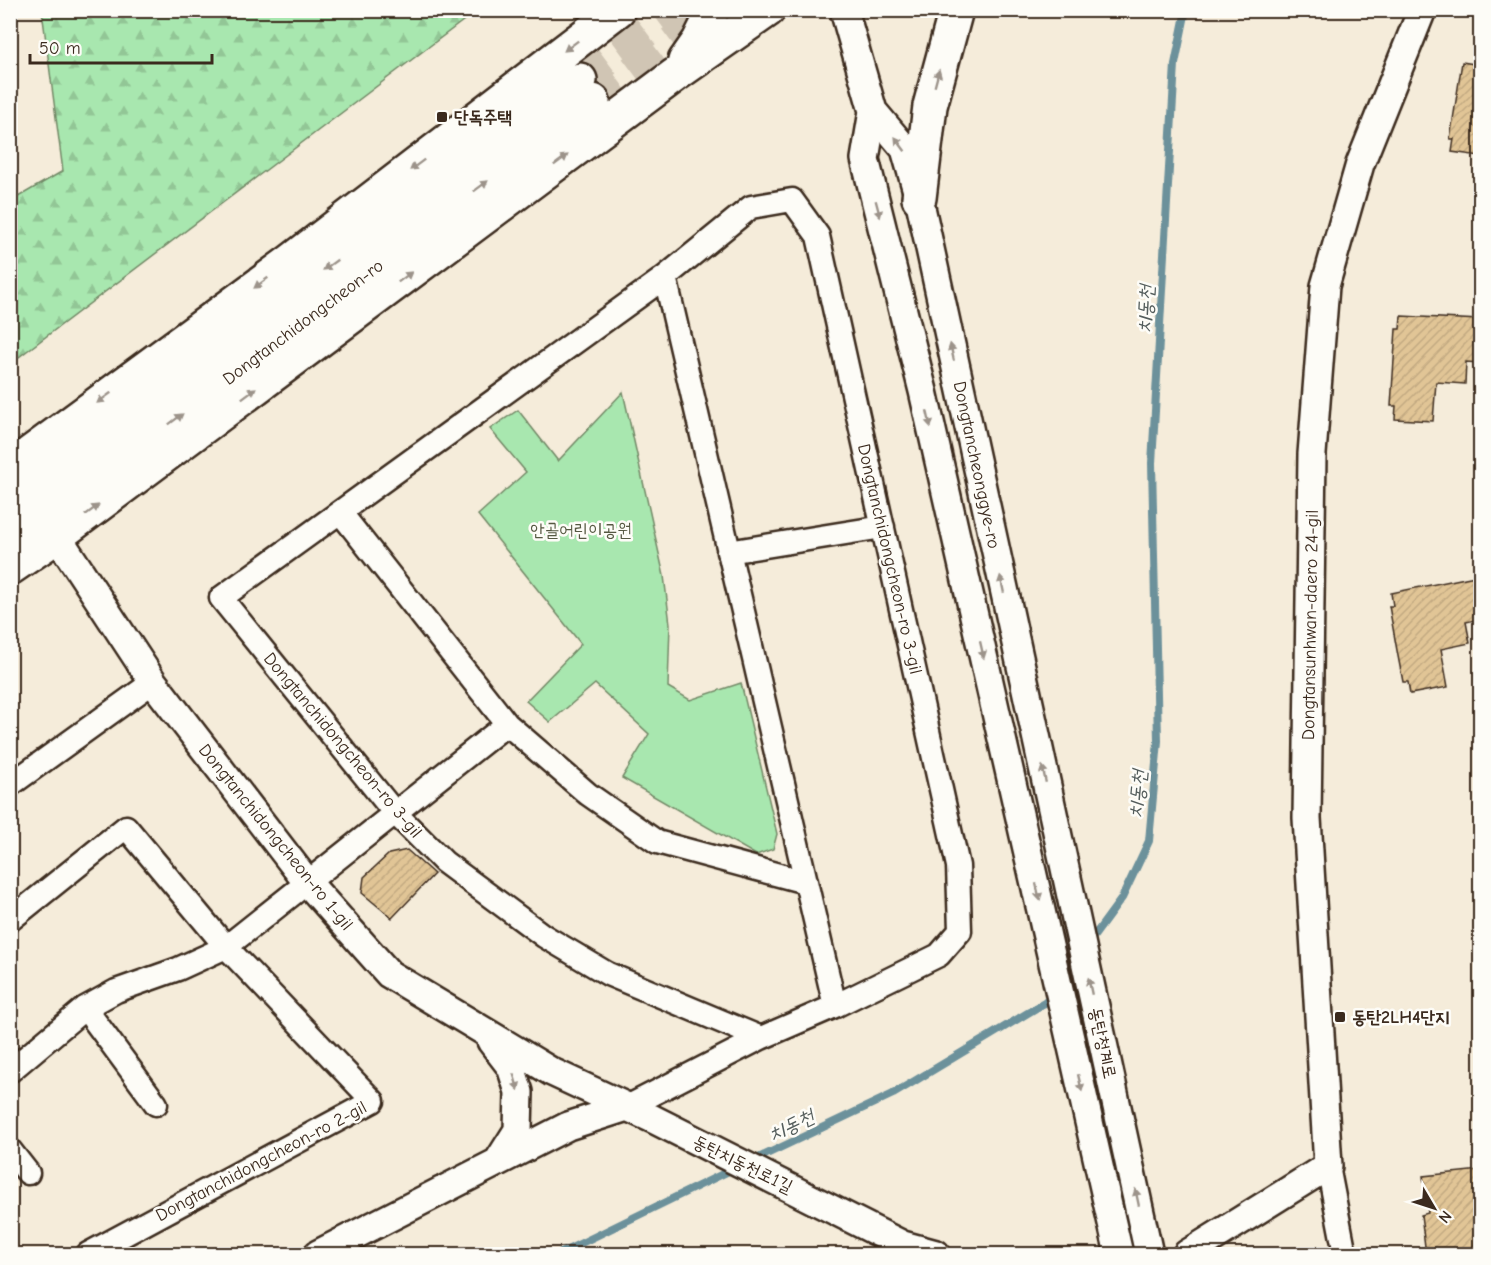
<svg xmlns="http://www.w3.org/2000/svg" width="1491" height="1265" font-family="'Comic Neue','Poor Story',sans-serif">
<style>
.green{fill:#a8e7af;stroke:#728866;stroke-width:1.5}
.forest{fill:url(#forest-firs);stroke:#728866;stroke-width:1.5}
.lines{fill:none;stroke-linecap:round;stroke-linejoin:round}
.stream{stroke:#6c919b;stroke-width:8}
.building{fill:url(#building-hatch);stroke:#3b2a1e;stroke-width:1.5}
.primary-tunnel{stroke:#d0c5b4;stroke-width:33;stroke-dasharray:33 16;stroke-linecap:butt}
.minor-casing{stroke:#3b2a1e;stroke-width:27}
.tertiary-casing{stroke:#3b2a1e;stroke-width:32}
.primary-casing{stroke:#3b2a1e;stroke-width:38}
.minor{stroke:#fdfcf7;stroke-width:22}
.tertiary{stroke:#fdfcf7;stroke-width:27}
.primary{stroke:#fdfcf7;stroke-width:33}
.oneway{fill:#9c938a}
.poi-dot{fill:#3b2a1e;stroke:#fdfcf7;stroke-width:2}
.labels{text-anchor:middle;stroke-width:5;stroke-linejoin:round;paint-order:stroke}
.poi-label{font-size:18px;font-weight:bold;fill:#3b2a1e;stroke:#fdfcf7;text-anchor:start}
.street-label{font-size:18px;fill:#3b2a1e;stroke:#fdfcf7}
.park-label{font-size:18px;fill:#565942;stroke:#fdfcf7}
.water-label{font-size:20px;font-style:italic;fill:#545d5c;stroke:#fdfcf7}
</style>
<defs>
<pattern id="forest-firs" width="22" height="20" patternUnits="userSpaceOnUse" patternTransform="scale(1.5)"><rect width="22" height="20" fill="#a8e7af"/><path d="M5 1l3.5 6h-7zM16 11l3.5 6h-7z" fill="#92c696"/></pattern>
<pattern id="building-hatch" width="6" height="6" patternUnits="userSpaceOnUse" patternTransform="scale(1.5)"><rect width="6" height="6" fill="#e1c596"/><path d="M-1 1l2-2M0 6l6-6M5 7l2-2" fill="none" stroke="#c2a981"/></pattern>
</defs>
<rect width="100%" height="100%" fill="#f5ecda"/>
<filter id="ink" filterUnits="userSpaceOnUse"><feTurbulence type="fractalNoise" baseFrequency=".0167" numOctaves="2"/><feDisplacementMap in="SourceGraphic" scale="12" xChannelSelector="R" yChannelSelector="G"/><feConvolveMatrix kernelMatrix="1 2 1 2 8 2 1 2 1" color-interpolation-filters="sRGB"/></filter>
<g filter="url(#ink)">
<path class="green" d="M623,392L664,576L670,624L668,687L690,700L741,683L777,834L773,849L756,855L622,778L649,734L595,684L550,722L526,701L581,644L478,515L526,472L490,429L518,410L558,461Z"/>
<path class="forest" d="M42,11V10L476,11L11,363V201L63,171Z"/>
<g class="lines">
<path class="stream" d="M1089,943L1122,898L1149,841L1158,741L1152,463L1175,64L1186,10
M1062,979L1078,957
M752,1161L893,1094L1046,1002L1052,993
M559,1254L735,1168"/>
</g>
<path class="building" d="M1462,62L1480,65V156L1452,152L1454,139H1450Z
M1401,316L1480,320V363L1466,362L1465,384L1436,382L1433,421L1395,419L1396,406H1391L1396,329H1400Z
M1480,575V619L1466,622L1470,643L1441,649L1448,687L1410,694L1408,682H1403L1398,656L1389,606H1393L1391,593Z
M407,850L434,874L392,918L362,893L364,877L389,854Z
M1480,1170V1254H1426L1421,1215L1428,1213L1423,1176Z"/>
<g class="lines">
<path class="primary-tunnel" d="M580,80L674,10
M593,101L716,10"/>
<defs>
<path id="minor" d="M665,277L835,1006
M340,512L507,724L588,794L657,842L805,882
M728,552L883,527
M10,785L153,682
M10,920L126,827L226,947L373,1101L88,1254
M85,1008L156,1104
M10,1071L85,1008L116,991L178,969L226,947L507,724
M627,1107L761,1038L835,1006L939,955L960,931L958,866L818,236L792,200L751,207L665,277L221,598L394,812L444,862L544,936L608,974L761,1038
M10,1150L28,1173
M1328,1166L1345,1254"/>
<path id="tertiary" d="M844,10L873,111L905,149L919,198L1149,1254
M873,111L865,159L923,391L1119,1254
M57,536L153,682L307,882L389,974L552,1072L653,1119L903,1245L936,1254
M491,1041L511,1067L519,1092L518,1130L499,1160
M318,1254L568,1126L627,1107
M1187,1254L1328,1166L1307,818L1312,454L1325,286L1360,164L1422,10"/>
<path id="primary" d="M685,61L699,41L710,19L705,10
M919,198L930,106L956,10
M10,468L291,261L618,10
M10,503L580,80
M10,541L155,435L593,101
M10,568L57,536L675,75L768,10"/>
</defs>
<use href="#minor" class="minor-casing"/>
<use href="#tertiary" class="tertiary-casing"/>
<use href="#primary" class="primary-casing"/>
<use href="#minor" class="minor"/>
<use href="#tertiary" class="tertiary"/>
<use href="#primary" class="primary"/>
</g>
<defs><path id="oneway-solid" d="M-6-.8H1V-3.2L6.5 0L1 3.2V.8H-6Z" transform="scale(1.5)"/></defs>
<g class="oneway">
<use href="#oneway-solid" transform="translate(571 46) rotate(143)"/>
<use href="#oneway-solid" transform="translate(937 78) rotate(-75)"/>
<use href="#oneway-solid" transform="translate(900 144) rotate(-126)"/>
<use href="#oneway-solid" transform="translate(561 160) rotate(-37)"/>
<use href="#oneway-solid" transform="translate(417 165) rotate(143)"/>
<use href="#oneway-solid" transform="translate(481 186) rotate(-37)"/>
<use href="#oneway-solid" transform="translate(878 209) rotate(75)"/>
<use href="#oneway-solid" transform="translate(330 265) rotate(144)"/>
<use href="#oneway-solid" transform="translate(405 277) rotate(-37)"/>
<use href="#oneway-solid" transform="translate(261 283) rotate(144)"/>
<use href="#oneway-solid" transform="translate(952 352) rotate(-102)"/>
<use href="#oneway-solid" transform="translate(249 393) rotate(-37)"/>
<use href="#oneway-solid" transform="translate(104 398) rotate(144)"/>
<use href="#oneway-solid" transform="translate(176 419) rotate(-37)"/>
<use href="#oneway-solid" transform="translate(929 419) rotate(77)"/>
<use href="#oneway-solid" transform="translate(92 510) rotate(-37)"/>
<use href="#oneway-solid" transform="translate(1002 584) rotate(-102)"/>
<use href="#oneway-solid" transform="translate(982 650) rotate(77)"/>
<use href="#oneway-solid" transform="translate(1044 774) rotate(-102)"/>
<use href="#oneway-solid" transform="translate(1038 892) rotate(77)"/>
<use href="#oneway-solid" transform="translate(1090 986) rotate(-102)"/>
<use href="#oneway-solid" transform="translate(516 1082) rotate(73)"/>
<use href="#oneway-solid" transform="translate(1080 1083) rotate(77)"/>
<use href="#oneway-solid" transform="translate(1137 1197) rotate(-102)"/>
</g>
</g>
<g class="poi-dot">
<rect x="436" y="111" width="12" height="12" rx="3"/>
<rect x="1334" y="1011" width="12" height="12" rx="3"/>
</g>
<g class="labels">
<g class="poi-label">
<text x="454" y="123">단독주택</text>
<text x="1352" y="1023">동탄2LH4단지</text>
</g>
<g class="street-label">
<text transform="translate(303 322) rotate(-37)" y="6">Dongtanchidongcheon-ro</text>
<text transform="translate(977 465) rotate(78)" y="6">Dongtancheonggye-ro</text>
<text transform="translate(890 559) rotate(77)" y="6">Dongtanchidongcheon-ro 3-gil</text>
<text transform="translate(1310 625) rotate(-89)" y="6">Dongtansunhwan-daero 24-gil</text>
<text transform="translate(343 745) rotate(50)" y="6">Dongtanchidongcheon-ro 3-gil</text>
<text transform="translate(276 837) rotate(51)" y="6">Dongtanchidongcheon-ro 1-gil</text>
<text transform="translate(1103 1043) rotate(78)" y="6">동탄청계로</text>
<text transform="translate(261 1161) rotate(-28)" y="6">Dongtanchidongcheon-ro 2-gil</text>
<text transform="translate(743 1164) rotate(26)" y="6">동탄치동천로1길</text>
</g>
<g class="park-label">
<text x="581" y="536">안골어린이공원</text>
</g>
<g class="water-label">
<text transform="translate(1145 309) rotate(-87)" y="7">치동천</text>
<text transform="translate(1137 794) rotate(-85)" y="7">치동천</text>
<text transform="translate(791 1125) rotate(-26)" y="7">치동천</text>
</g>
</g>
<rect width="1491" height="1265" fill="none" stroke="#fdfcf7" stroke-width="36"/>
<rect x="18" y="18" width="1455" height="1229" fill="none" stroke="#3b2a1e" stroke-width="2" filter="url(#ink)"/>
<g transform="translate(1434 1208) rotate(129)" stroke="#fdfcf7" stroke-width="4.5" paint-order="stroke">
<path d="M0-4.5L10 22L0 15L-10 22Z" fill="#3b2a1e"/>
<text y="-9" font-size="16" font-weight="bold" text-anchor="middle" fill="#3b2a1e">N</text>
</g>
<path d="M30 54v9h182v-9" fill="none" stroke="#3b2a1e" stroke-width="3"/>
<text x="39" y="54" font-size="18" fill="#3b2a1e" stroke="#fdfcf7" stroke-width="4.5" paint-order="stroke">50 m</text>
</svg>
